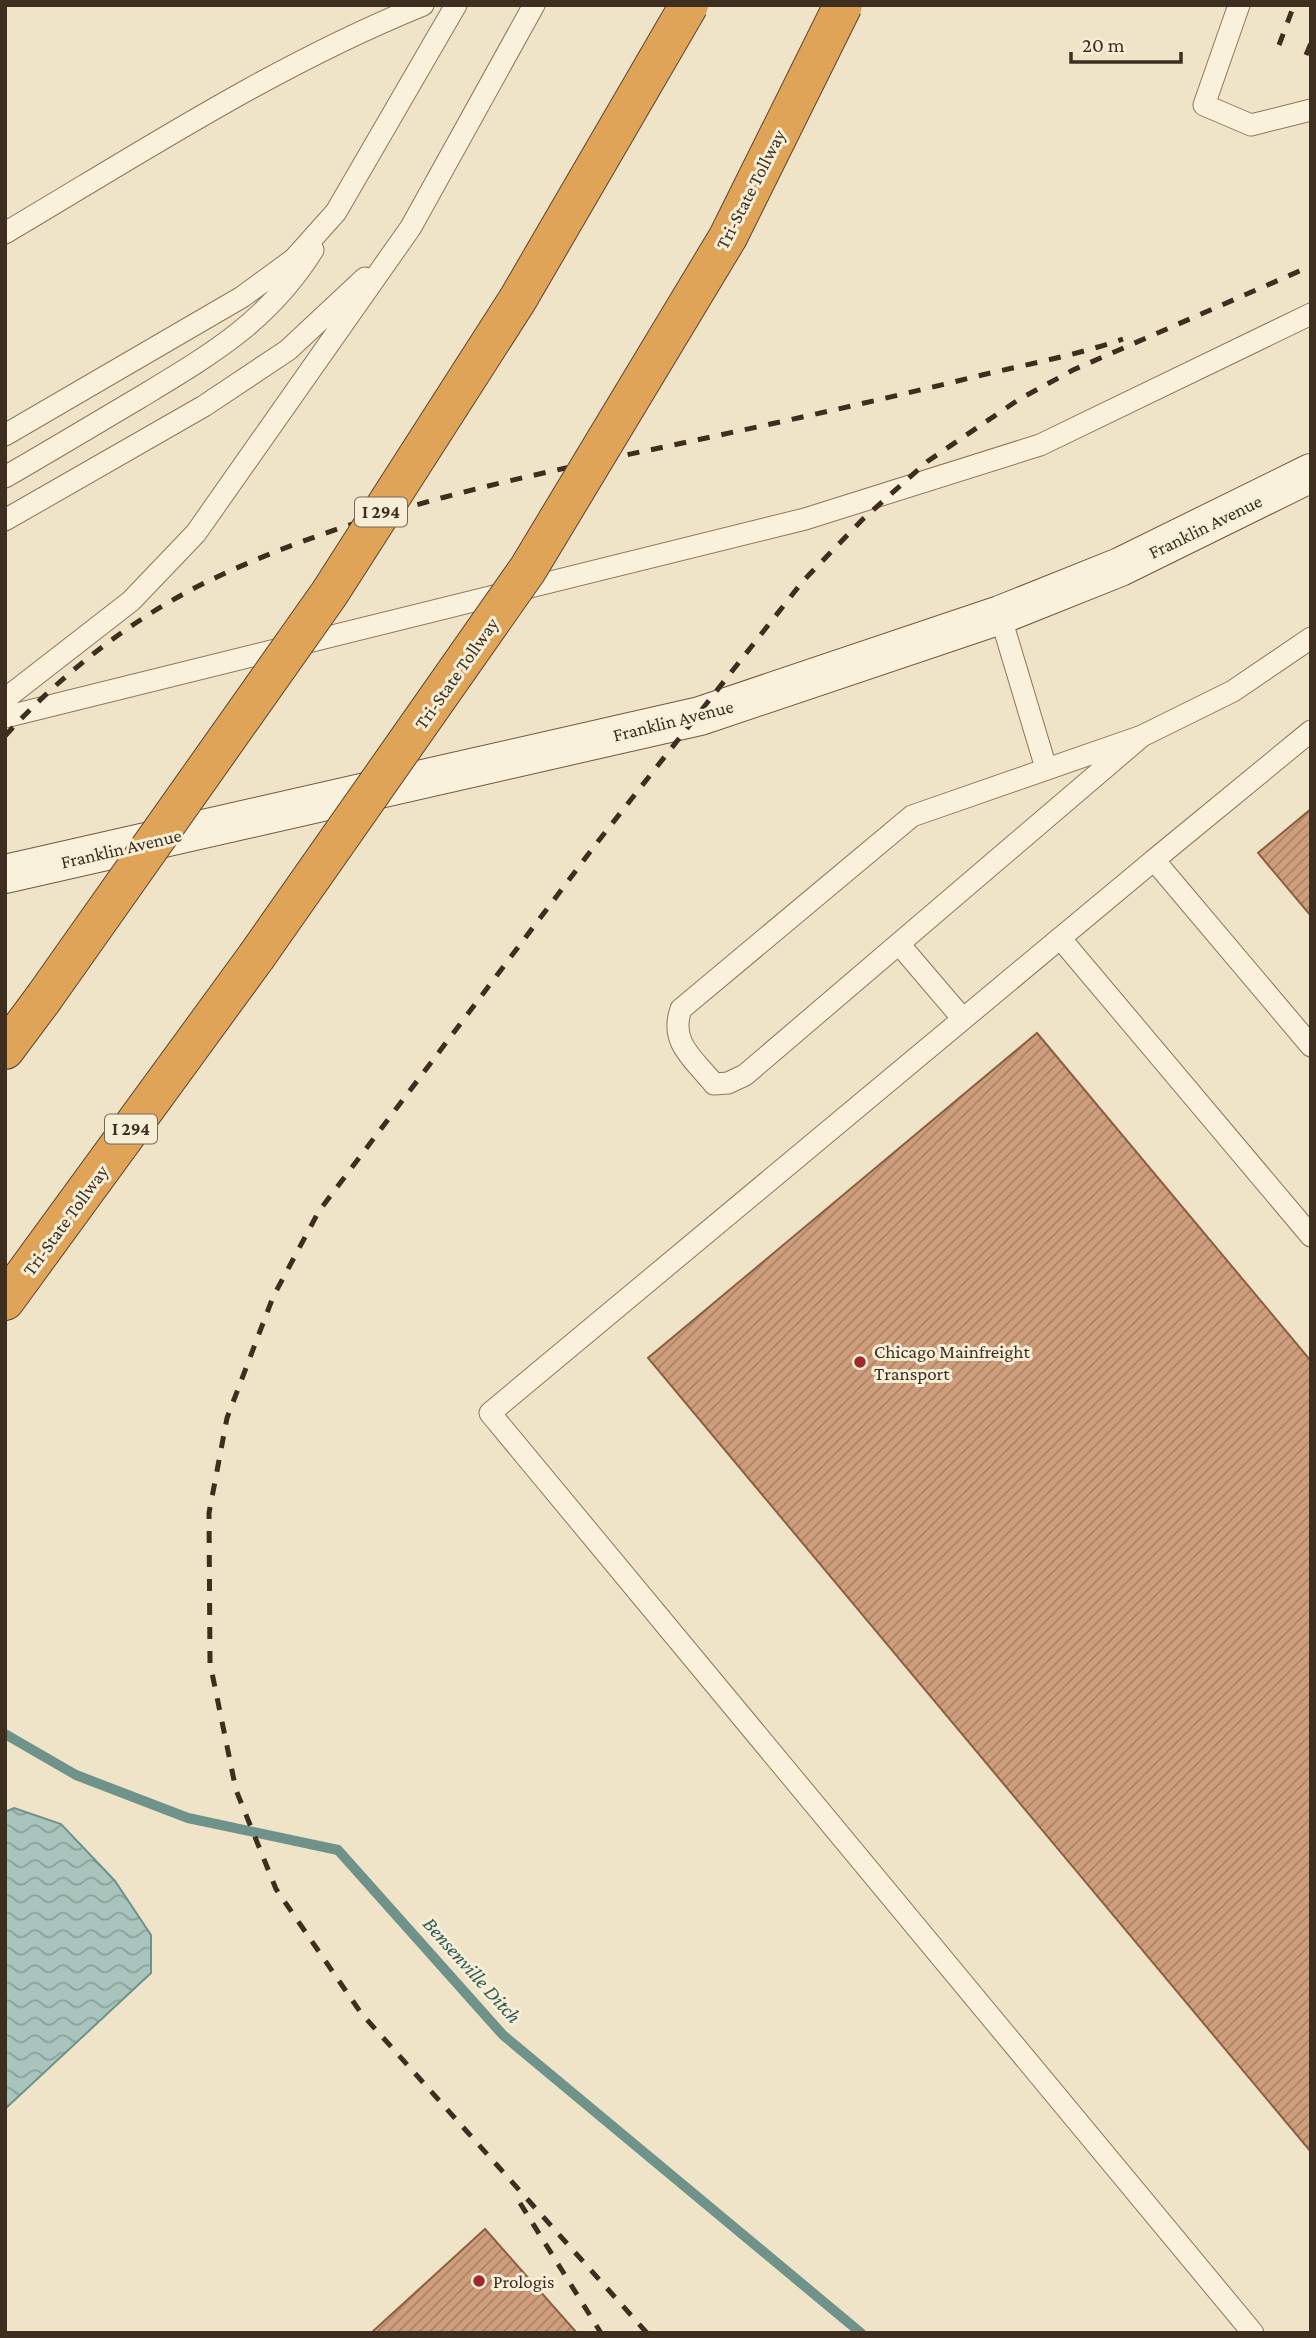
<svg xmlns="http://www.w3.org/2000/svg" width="1316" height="2338" font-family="'Crimson Pro',serif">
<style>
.water{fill:url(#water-waves);stroke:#6f938a;stroke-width:2}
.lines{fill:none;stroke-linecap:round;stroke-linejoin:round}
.stream{stroke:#6f938a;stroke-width:10}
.building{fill:url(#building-hatch);stroke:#8d5f41;stroke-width:2}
.service-casing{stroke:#8d765c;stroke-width:23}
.secondary-casing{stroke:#6f573f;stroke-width:40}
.motorway-casing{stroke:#5b4430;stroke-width:40}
.service{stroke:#faf1dc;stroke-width:21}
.secondary{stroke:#faf1dc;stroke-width:38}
.motorway{stroke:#e0a458;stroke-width:38}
.rail{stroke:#3d2e20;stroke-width:5;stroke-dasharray:12 12;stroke-linecap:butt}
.motorway-bridge-casing{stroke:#5b4430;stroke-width:40;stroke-linecap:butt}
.motorway-bridge{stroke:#e0a458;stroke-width:38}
.poi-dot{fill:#9e2a2b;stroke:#f7eed8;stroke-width:2.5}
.labels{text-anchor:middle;stroke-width:6;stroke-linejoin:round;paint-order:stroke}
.shield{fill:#f7eed8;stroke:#756857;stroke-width:2}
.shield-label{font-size:18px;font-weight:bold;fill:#3d2e20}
.street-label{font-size:19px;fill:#3d2e20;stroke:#f7eed8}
.poi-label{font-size:19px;fill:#3d2e20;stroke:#f7eed8;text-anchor:start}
.water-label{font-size:21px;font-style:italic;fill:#2f5d5a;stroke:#f7eed8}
</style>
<defs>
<pattern id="water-waves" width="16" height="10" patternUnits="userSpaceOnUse" patternTransform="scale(1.75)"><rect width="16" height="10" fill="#a9c4bc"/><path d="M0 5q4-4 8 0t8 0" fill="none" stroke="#8ba098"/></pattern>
<pattern id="building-hatch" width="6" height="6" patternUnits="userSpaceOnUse" patternTransform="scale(1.75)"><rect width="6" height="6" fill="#cf9f7d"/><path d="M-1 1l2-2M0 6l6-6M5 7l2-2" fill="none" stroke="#a98266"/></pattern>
</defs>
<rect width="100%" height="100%" fill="#f0e4c8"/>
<path class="water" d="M14,1808L61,1824L115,1881L151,1935V1973L5,2109V1812Z"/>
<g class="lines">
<path class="stream" d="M5,1734L76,1775L188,1818L338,1850L503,2035L861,2333"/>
</g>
<path class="building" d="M1311,809V916L1258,853Z
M1037,1033L1311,1361V2152L648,1358Z
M485,2229L577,2333H371Z"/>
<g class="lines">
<defs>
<path id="service" d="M1239,5L1204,105L1251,125L1311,110
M5,233C142,152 275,65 423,5
M5,435L242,297L294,259L336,212L456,5
M5,477C50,451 95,424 139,398C210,355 268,322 313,250
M5,520L204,406L288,350L365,278
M1000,615L1046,768
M5,699L131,601L196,533L411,227L534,5
M5,717L805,519L1040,445L1311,314
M1311,731L1154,860L1311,1046
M1142,736L745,1075L728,1083L714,1084C694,1059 669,1043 681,1009L912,816L1142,736L1233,691L1311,638
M1154,860L490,1413L1253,2333
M1060,938L1311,1236
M899,944L963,1019"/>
<path id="secondary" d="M5,874L700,716L1000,615L1120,567L1311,473"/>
<path id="motorway" d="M5,1050L43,999
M5,1301L256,957"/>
</defs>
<use href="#service" class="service-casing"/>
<use href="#secondary" class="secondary-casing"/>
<use href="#motorway" class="motorway-casing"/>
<use href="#service" class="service"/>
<use href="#secondary" class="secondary"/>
<use href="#motorway" class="motorway"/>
<path class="rail" d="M1279,45L1294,5
M1306,55L1311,43
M5,736C63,672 139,613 217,577C349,515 498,482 640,452C754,428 869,403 982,375C1029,364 1077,355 1123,339
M520,2203L601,2333
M647,2333L361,2013L276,1889L236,1790L210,1663L209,1513L227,1418L273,1297L319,1211L596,844L803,581L862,520L928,461L1018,400L1073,370L1311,266"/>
<defs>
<path id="motorway-bridge" d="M256,957L528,569L728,237L843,5
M43,999L329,594L518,299L689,5"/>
</defs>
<use href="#motorway-bridge" class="motorway-bridge-casing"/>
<use href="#motorway-bridge" class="motorway-bridge"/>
</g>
<g class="poi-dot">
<circle cx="860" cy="1362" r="7"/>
<circle cx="479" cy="2281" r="7"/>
</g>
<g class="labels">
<g class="shield">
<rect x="355" y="497.5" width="52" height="29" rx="5"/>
<rect x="105" y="1114.5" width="52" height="29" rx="5"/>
</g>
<g class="shield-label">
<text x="381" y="518">I 294</text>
<text x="131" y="1135">I 294</text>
</g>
<g class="street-label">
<text transform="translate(750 189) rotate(-63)" y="7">Tri-State Tollway</text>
<text transform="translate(1205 526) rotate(-26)" y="7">Franklin Avenue</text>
<text transform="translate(456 673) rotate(-55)" y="7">Tri-State Tollway</text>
<text transform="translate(673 720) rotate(-14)" y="7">Franklin Avenue</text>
<text transform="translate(121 848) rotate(-13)" y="7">Franklin Avenue</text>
<text transform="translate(65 1220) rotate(-54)" y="7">Tri-State Tollway</text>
</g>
<g class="poi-label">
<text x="874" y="1358">Chicago Mainfreight<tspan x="874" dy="22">Transport</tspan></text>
<text x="493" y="2288">Prologis</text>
</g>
<g class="water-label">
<text transform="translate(472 1970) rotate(48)" y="7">Bensenville Ditch</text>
</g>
</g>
<rect width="1316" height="2338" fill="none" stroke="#3d2e20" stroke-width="14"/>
<path d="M1071 52v10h110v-10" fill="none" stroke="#3d2e20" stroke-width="3.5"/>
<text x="1082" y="52" font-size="21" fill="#3d2e20" stroke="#f7eed8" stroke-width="5" paint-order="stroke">20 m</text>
</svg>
